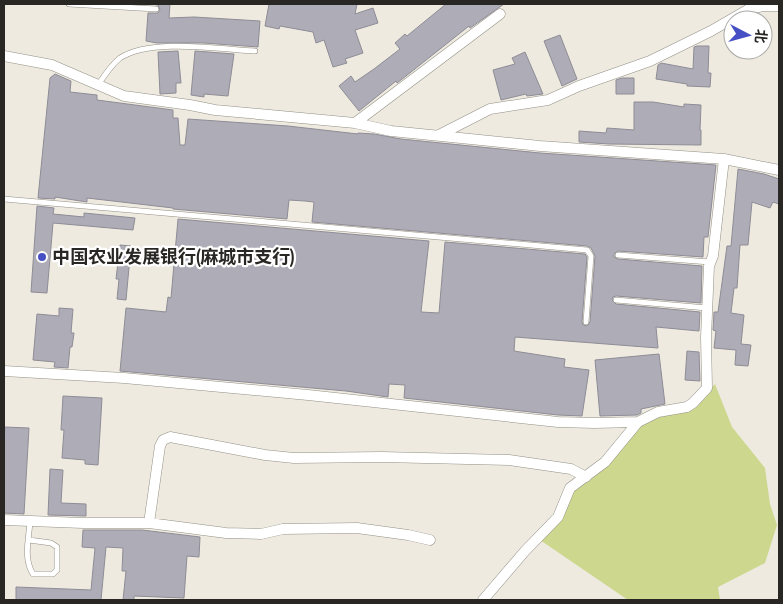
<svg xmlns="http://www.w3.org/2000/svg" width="783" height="604" font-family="'Asap Condensed','Noto Sans SC',sans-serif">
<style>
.green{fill:#cdd78d}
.building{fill:#aeacb6;stroke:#8e8c95}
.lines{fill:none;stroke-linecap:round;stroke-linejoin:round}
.service-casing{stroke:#939086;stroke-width:6}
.minor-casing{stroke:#939086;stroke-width:11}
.service{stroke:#fff;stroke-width:5}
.minor{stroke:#fff;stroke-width:10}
.poi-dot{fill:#464fc4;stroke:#fff;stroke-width:2}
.labels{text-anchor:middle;stroke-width:4.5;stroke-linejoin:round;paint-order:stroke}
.poi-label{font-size:18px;font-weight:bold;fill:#292723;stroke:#fff;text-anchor:start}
</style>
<rect width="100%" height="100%" fill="#eeeae0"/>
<path class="green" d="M715,384L732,427L765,468L770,504L777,525L765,563L718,587L720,600H628L540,540L571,493L639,425L651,416L695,408Z"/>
<path class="building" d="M149,4H170L169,18L194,17L260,21L258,47L204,43H157L146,41L148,13H158L160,10L158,5Z
M269,4H357L355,14L373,8L378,23L355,30L363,53L345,59L347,63L333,67L324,40L316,43L313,32L280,26L279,29L265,26Z
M446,4H504L470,28L469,26L411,72L397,83L396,81L359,111L339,86L351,76L355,82L374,69L400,49L395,43L405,34L407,36Z
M560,35L577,79L562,86L544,41Z
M697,46H709L708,73H711L710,87L687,86V84L656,79L658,65L661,63L693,69L694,47Z
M178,51L181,83H176V93L160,94L158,52Z
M195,51L234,54L228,96L204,94V97L191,95Z
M525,52L543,94L527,96L526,94L501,100L493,70L515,64L512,58Z
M55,74L71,81L70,92L97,95V100L173,110V118H178L180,145H185L188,119L288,126L358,134V133L374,134L401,139L540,153L716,165L708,237H704L703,257L618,251L614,254V257L618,259L702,266L701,303L616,296L613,297L612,300L616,304L700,312L699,331L656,327L658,348L515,337L514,351L565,359L564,367L589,370L582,416L558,415L404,398L405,385L389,384L388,397L346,391L120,371L126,308L166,312L168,297L171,298L178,219L429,241L421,312L439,313L445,242L585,254L587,257L582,322L583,325L587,326L590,322L595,256L591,248L587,246L312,222L314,202L305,201L289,200L287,219L173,209V208L113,201L87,198V202L55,197V199L38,198L50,78Z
M622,78H634V94H616V80Z
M634,102H653L684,107V104L701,105L700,130H701V145L609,144L579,142V131L606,133L607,128L634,130Z
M738,169L764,174L779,179V204L773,202L770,208L752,202L748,245H740L737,288H734L731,313L744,315L741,344L751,345L748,366L735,365L736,350L714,348L716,331L713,330L714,312H718L727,246H731Z
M37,206L54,208L53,214L84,217V213L135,218L133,230L53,223L47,293L31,292Z
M120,245L131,246L126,300L117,299L119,279H116Z
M59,308L73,309L71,333H74L72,347H70L68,368L54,367L55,362L33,360L37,314L59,316Z
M687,351L699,352L700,381L685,380Z
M659,354L665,404L641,409V413L637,415L600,416L595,360Z
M63,396L102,398L98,465L85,464V460L62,458L64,430H61Z
M4,427L29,428L24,514L4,513Z
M50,469L63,470L61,503L86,504V516L48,515Z
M83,530H142L200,537L199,557L187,556L184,598L134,596V600H123L126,571H122L123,548L106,547L101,600H16V587L91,590L95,548L82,547Z"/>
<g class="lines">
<defs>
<path id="service" d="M69,4L156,9
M98,85C104,76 111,65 120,58C151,38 218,49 255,51
M4,199L587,250L591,256L586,322
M618,255L710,262
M616,300L707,308
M29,540L51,543L57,547V570L53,574H33C23,558 29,539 30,521"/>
<path id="minor" d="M4,56L52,65L124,96L190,105L215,110L355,123L391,131L540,146L724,159L779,170
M355,123L500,14
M439,135L490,109L548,100L579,86L650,61L711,31L749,9L763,6H779
M4,371L124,378L308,395L558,422L594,423L638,422
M4,520L83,523H149L226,533L261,534L283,529L357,528L408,535L430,540
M149,523L160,446L163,440L170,437L265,455L294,458L382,457L509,460L571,469L586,477
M483,600L525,551L558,517L570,488L605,462L638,422L658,412L687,407L693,403L707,388L706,337L709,266L713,256L724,159"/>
</defs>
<use href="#service" class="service-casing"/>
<use href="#minor" class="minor-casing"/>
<use href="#service" class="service"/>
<use href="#minor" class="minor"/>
</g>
<circle class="poi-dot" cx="42" cy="257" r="5"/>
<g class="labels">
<g class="poi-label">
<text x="52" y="263">中国农业发展银行(麻城市支行)</text>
</g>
</g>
<rect width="783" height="604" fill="none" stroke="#292723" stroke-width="10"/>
<g transform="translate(748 35) rotate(96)"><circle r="24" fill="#ffffff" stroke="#a9a9a7"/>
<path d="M0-4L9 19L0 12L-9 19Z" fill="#464fc4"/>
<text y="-8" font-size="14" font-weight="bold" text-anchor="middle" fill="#292723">北</text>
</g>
</svg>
